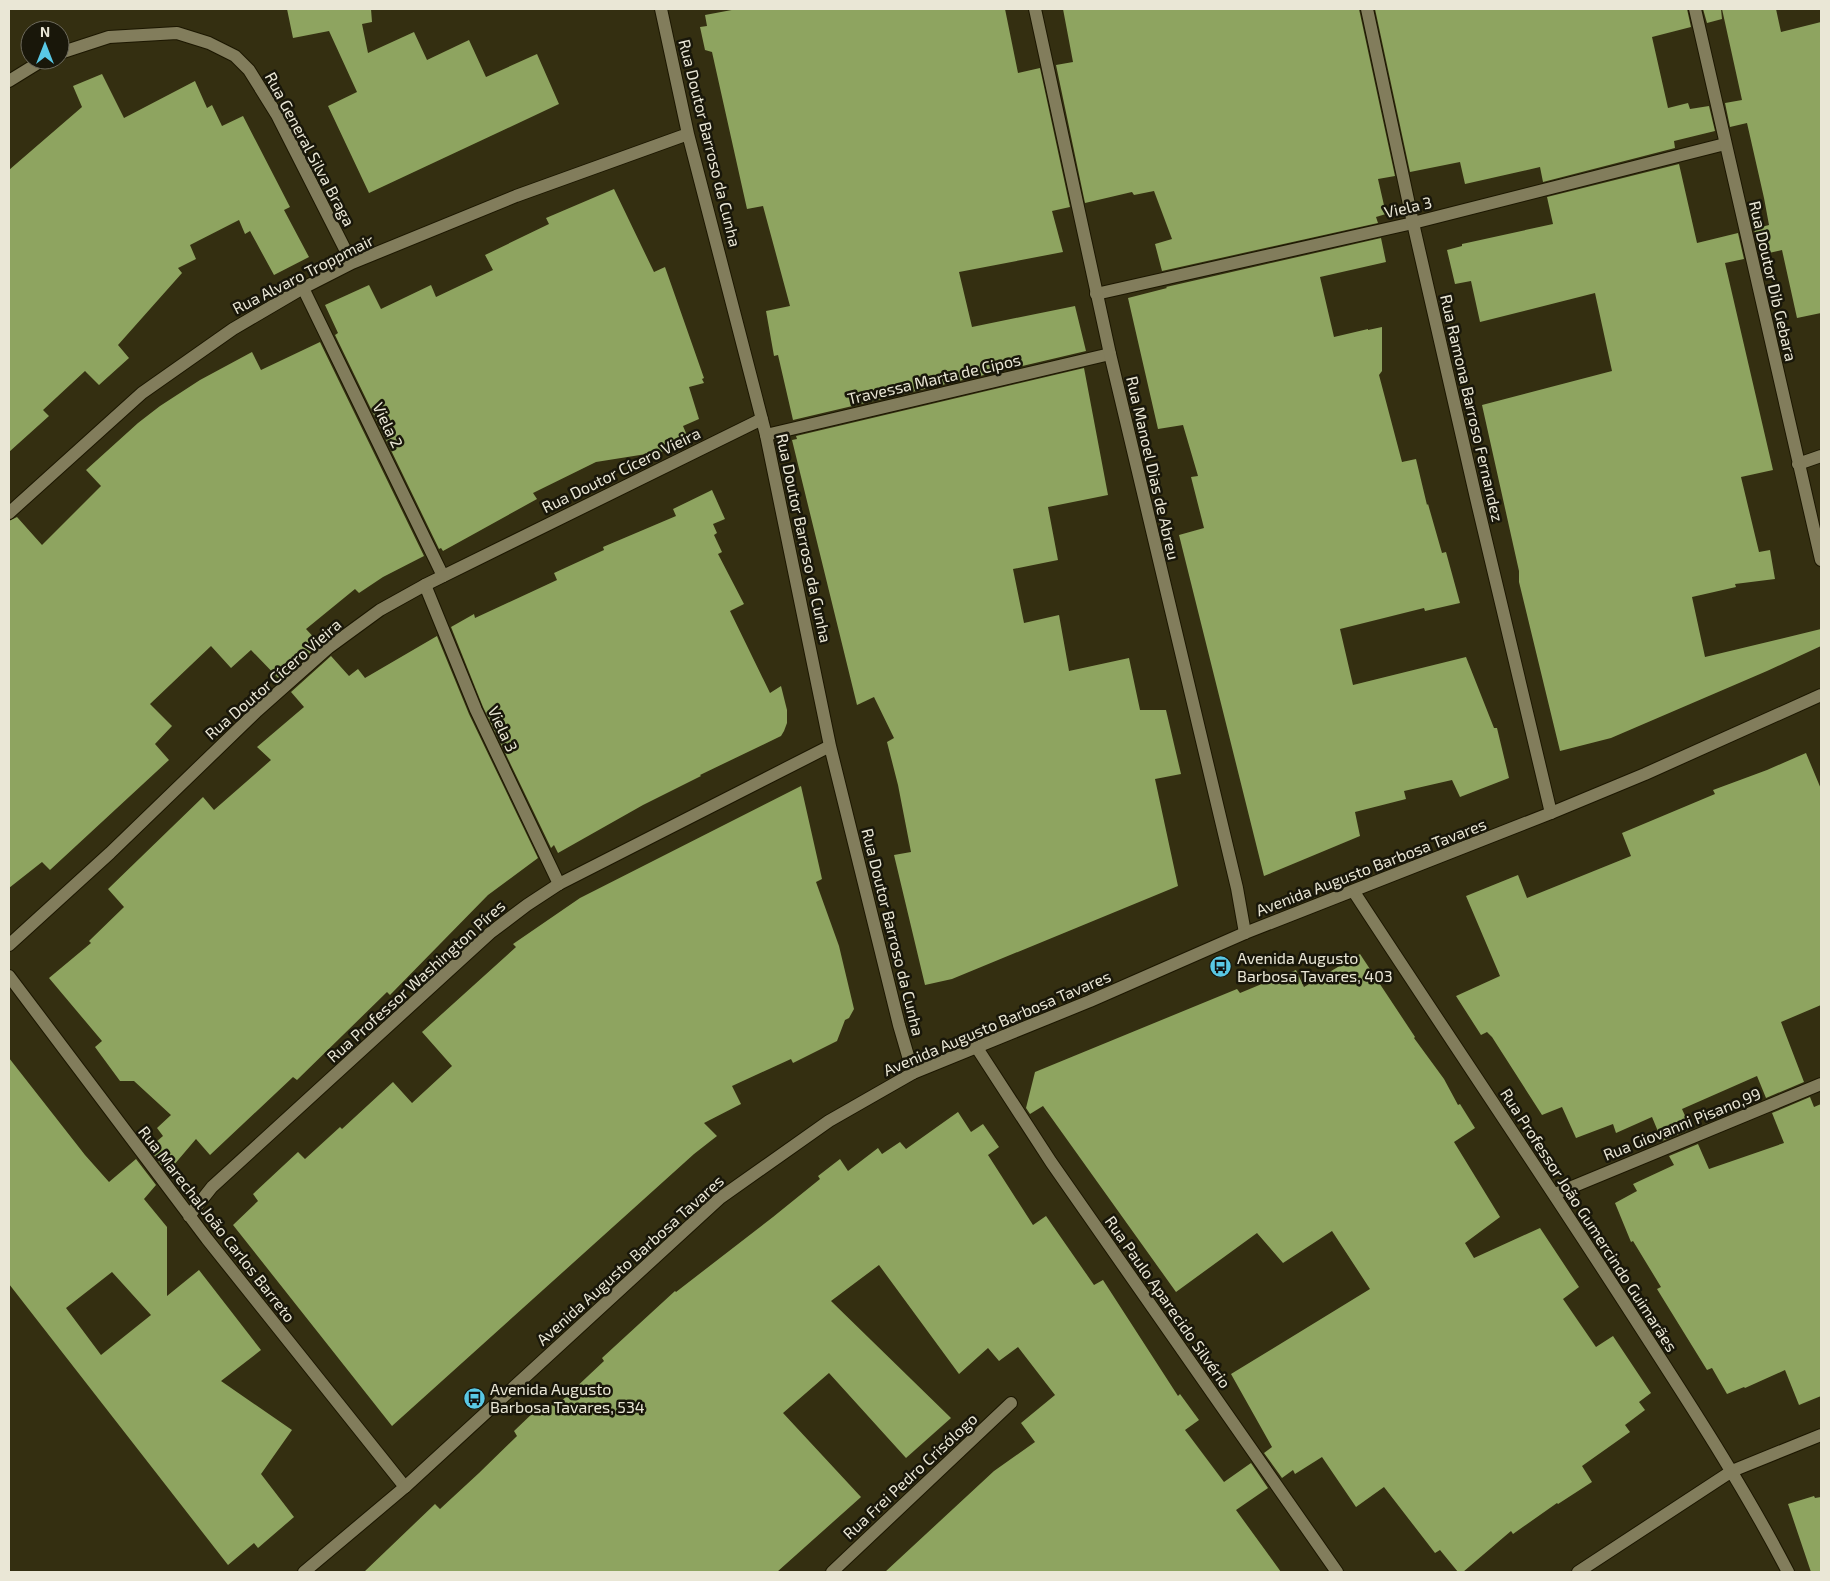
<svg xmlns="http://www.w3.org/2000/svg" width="1830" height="1581" font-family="'Exo 2',sans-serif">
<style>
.building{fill:#8ea460;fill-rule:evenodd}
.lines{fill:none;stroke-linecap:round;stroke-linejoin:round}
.lane-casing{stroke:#1c1700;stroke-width:14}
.street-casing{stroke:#1c1700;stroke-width:14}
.secondary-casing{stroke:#1c1700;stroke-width:14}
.lane{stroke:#827d5c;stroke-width:12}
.street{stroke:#827d5c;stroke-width:12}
.secondary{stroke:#827d5c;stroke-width:12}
.labels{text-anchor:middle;stroke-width:5;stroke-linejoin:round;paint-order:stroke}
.street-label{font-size:16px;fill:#eae7d6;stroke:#19170a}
.poi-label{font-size:16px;fill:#eae7d6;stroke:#19170a;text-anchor:start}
</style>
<rect width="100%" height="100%" fill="#342f11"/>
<path class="building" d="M287,9H371L372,22L362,24L368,53L414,32L427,60L469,40L486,77L537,54L559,104L369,193L328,106L357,92L329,31L293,38Z
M737,9H1005L1018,73L1040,68L1070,207L1052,211L1063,252L959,272L972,327L1075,306L1086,351L793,420L778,355L774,356L766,311L790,306L763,206L747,209L712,52L705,50L700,27L707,26L705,15Z
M1063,9H1359L1395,176L1378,179L1386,214L1376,217L1378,223L1162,271L1155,244L1172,239L1154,191L1134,195L1132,192L1085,203L1056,65L1073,62Z
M1375,9H1687L1691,27L1652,37L1668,108L1688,103L1690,109L1709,106L1715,131L1674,141L1675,148L1543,182L1540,167L1465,184L1460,162L1410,172Z
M1703,9H1721L1722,19L1707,23Z
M1722,9H1776L1781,32L1821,22V313L1797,318L1782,250L1760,255L1754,229L1769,225L1764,198L1747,123L1730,127L1725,103L1742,100Z
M102,74L124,118L195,81L207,108L212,105L222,126L243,116L290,207L284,210L309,257L274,275L250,231L245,234L239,220L190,245L196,259L178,268L182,273L118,345L129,358L99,385L85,371L43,410L49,416L9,452V170L82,107L73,86Z
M1679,164L1697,243L1738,233L1744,259L1725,263L1773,470L1741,477L1759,552L1770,550L1775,579L1735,584L1736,587L1692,597L1705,657L1821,629V646L1767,671L1611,738L1560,751L1519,582V571L1482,405L1612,371L1595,293L1480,322L1471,281L1455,284L1447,250L1462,246V244L1553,224L1547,197Z
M614,189L654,272L665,267L704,378L702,379L704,383L689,387L699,419L683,426L691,445L684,448L596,462L533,493L537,499L443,551L441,548L439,549L335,335L338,333L325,305L369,285L381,309L431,285L436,297L493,270L485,255L549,224L546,218Z
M1381,238L1386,262L1320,277L1334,337L1368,329V330L1382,327V371L1379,375L1402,462L1416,459L1427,505L1428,504L1442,553L1446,552L1460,603L1425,611L1424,608L1340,629L1353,685L1466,657L1494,728H1497L1509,778L1460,797L1452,780L1404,791L1406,799L1355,812L1360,836L1264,876L1179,535L1204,528L1191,477L1198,476L1183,425L1158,429L1128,298L1167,288L1166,287Z
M320,342L424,556L383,577L359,593L355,589L306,629L320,644L280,680L251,650L231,668L211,646L150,704L172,726L155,744L169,760L50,870L42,862L9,888V521L17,517L42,545L101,486L86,470L138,423L160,406L200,380L252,352L261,370Z
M1084,368L1108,495L1048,507L1058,560L1013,569L1024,623L1059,615L1069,671L1129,658L1140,710H1166L1181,774L1155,779L1178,886L952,979L925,985L894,855L911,852L898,785L887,742L894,738L874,697L857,705L792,440L797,439L796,436Z
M712,490L725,519L713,524L717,533L714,535L722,552L718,554L744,604L730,611L770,693L781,686L787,710V723L784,731L781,736L700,775L701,776L643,805L558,853L554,845L551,848L483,707L451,627L474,614L475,618L557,580L554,573L604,550L603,547L676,516L673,509Z
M437,636L469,714L538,858L488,895L390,995L387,992L297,1080L293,1077L210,1155L196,1139L167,1173L149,1148L163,1136L157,1128L171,1115L134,1081H120L95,1047L102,1041L49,978L91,943L89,941L124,907L108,889L203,797L214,810L271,760L257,747L304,707L291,692L331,656L349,676L358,669L365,678Z
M1806,753L1821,789V1005L1781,1022L1804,1082L1766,1098L1757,1076L1682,1109L1691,1129L1662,1141L1652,1117L1616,1133L1613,1124L1576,1138L1562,1107L1542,1115L1492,1037L1487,1032L1481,1035L1456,996L1500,976L1466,896L1518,875L1527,898L1631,856L1622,833L1715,794L1713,790L1767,770Z
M801,786L822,879L816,882L839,946L854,1009L849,1018L845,1020L837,1041L793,1063L791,1059L732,1086L741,1104L704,1123L717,1136L694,1154L392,1426L233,1225L258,1201L253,1194L298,1152L305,1159L340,1127L342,1129L393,1082L412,1103L452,1066L422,1032L516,947L513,944L580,898Z
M1360,954L1415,1037L1414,1038L1444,1079L1458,1105L1460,1104L1475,1128L1454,1142L1500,1217L1465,1243L1474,1258L1540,1228L1579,1287L1563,1299L1596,1347L1613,1336L1651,1393L1639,1402L1645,1410L1625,1425L1630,1432L1582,1466L1592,1482L1558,1504L1557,1503L1513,1534L1511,1531L1463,1572H1458L1440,1550L1435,1553L1384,1487L1356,1507L1322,1457L1295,1474L1293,1470L1282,1478L1264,1453L1272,1447L1231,1374L1370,1289L1332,1231L1283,1263L1257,1233L1176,1292L1043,1106L1030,1114L1026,1108L1035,1072L1237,989L1240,993L1296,970L1304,987Z
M9,1058L85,1155L109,1182L136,1159L156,1185L144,1199L167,1227V1296L199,1270L261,1350L221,1381L292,1430L261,1474L294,1517L258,1548L254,1543L228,1565L9,1284ZM112,1272L151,1315L101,1355L66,1308Z
M1810,1097L1814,1107L1821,1104V1396L1799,1405L1785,1370L1745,1388L1744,1387L1727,1394L1712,1368L1707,1370L1665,1302L1657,1289L1661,1287L1633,1241L1631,1242L1615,1203L1637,1191L1633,1184L1674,1165L1669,1156L1698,1144L1709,1169L1784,1143L1772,1113Z
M958,1112L971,1132L983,1124L999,1147L988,1155L1033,1225L1046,1216L1094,1285L1103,1280L1178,1396L1180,1394L1199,1420L1185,1430L1224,1482L1251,1463L1268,1488L1236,1510L1281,1572H885L994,1471L1035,1442L1021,1423L1055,1395L1018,1347L999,1361L988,1348L959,1374L879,1265L831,1301L951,1418L906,1458L829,1373L783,1413L861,1497L777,1572H364L435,1504L440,1509L479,1473L517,1436L514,1431L535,1411L540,1416L553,1404L555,1407L604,1361L602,1358L675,1291L676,1292L773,1217L820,1179L818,1176L840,1159L848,1171L878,1148L882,1154L900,1142L906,1149Z
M1814,1496L1815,1498L1821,1497V1572H1811L1788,1504Z"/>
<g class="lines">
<defs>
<path id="lane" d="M303,288L443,576
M1096,294L1413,223L1725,144
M766,435L1110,354
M425,585L476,710L559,884"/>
<path id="street" d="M661,9L688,134L766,435L830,746L899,1025L913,1073
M1035,9L1110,354L1237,888L1245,933
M1367,9L1413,223L1476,498L1551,813
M1695,9L1821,560
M60,53L109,37L177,33L209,43L235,56L249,70L277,115L352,263
M9,81L43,60
M1798,464L1821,456
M9,513L142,393L233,329L303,288L352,263L516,196L688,134
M1354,892C1446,1033 1541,1173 1633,1316C1687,1400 1742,1483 1788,1572
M9,945L110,853L257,711L328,648L380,610L425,585L762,419
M9,976L207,1239L405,1487
M977,1048L1051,1162L1337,1572
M1555,1194L1821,1084
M189,1216L212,1187L490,933L527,905L559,884L830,746
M832,1572L1011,1403
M1578,1572L1732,1471L1821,1435"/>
<path id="secondary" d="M304,1572L405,1487L720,1198L829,1121L913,1073L1090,1001L1245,933L1551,813L1645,774L1821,695"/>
</defs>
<use href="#lane" class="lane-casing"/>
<use href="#street" class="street-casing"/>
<use href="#secondary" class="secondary-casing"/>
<use href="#lane" class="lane"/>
<use href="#street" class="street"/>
<use href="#secondary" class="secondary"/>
</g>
<defs>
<symbol id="bus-disc" viewBox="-11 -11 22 22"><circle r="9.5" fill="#59c8e5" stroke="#19170a"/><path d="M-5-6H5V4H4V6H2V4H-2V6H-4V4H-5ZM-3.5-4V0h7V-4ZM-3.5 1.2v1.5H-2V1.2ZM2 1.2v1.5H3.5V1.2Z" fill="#111"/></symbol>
</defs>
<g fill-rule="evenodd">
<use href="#bus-disc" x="1208" y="954" width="25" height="25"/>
<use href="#bus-disc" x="462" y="1386" width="25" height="25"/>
</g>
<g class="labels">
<g class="street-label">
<text transform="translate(710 143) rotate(76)" y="6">Rua Doutor Barroso da Cunha</text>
<text transform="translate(310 149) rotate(62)" y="6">Rua General Silva Braga</text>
<text transform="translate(1408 207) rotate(-13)" y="6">Viela 3</text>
<text transform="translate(303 274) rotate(-27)" y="6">Rua Alvaro Troppmair</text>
<text transform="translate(1773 281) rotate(77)" y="6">Rua Doutor Dib Gebara</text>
<text transform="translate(934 379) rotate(-13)" y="6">Travessa Marta de Cipos</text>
<text transform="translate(1472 408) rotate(77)" y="6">Rua Ramona Barroso Fernandez</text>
<text transform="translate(388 425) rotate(64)" y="6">Viela 2</text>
<text transform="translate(1153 468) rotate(77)" y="6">Rua Manoel Dias de Abreu</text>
<text transform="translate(621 470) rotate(-26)" y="6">Rua Doutor Cícero Vieira</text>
<text transform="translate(804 538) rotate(78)" y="6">Rua Doutor Barroso da Cunha</text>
<text transform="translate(273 679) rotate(-41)" y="6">Rua Doutor Cícero Vieira</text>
<text transform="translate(503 729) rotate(65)" y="6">Viela 3</text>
<text transform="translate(1371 867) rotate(-21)" y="6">Avenida Augusto Barbosa Tavares</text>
<text transform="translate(893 932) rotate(76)" y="6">Rua Doutor Barroso da Cunha</text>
<text transform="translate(416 981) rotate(-42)" y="6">Rua Professor Washington Píres</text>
<text transform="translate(997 1023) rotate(-23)" y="6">Avenida Augusto Barbosa Tavares</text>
<text transform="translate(1682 1124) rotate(-22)" y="6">Rua Giovanni Pisano,99</text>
<text transform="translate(1589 1220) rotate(57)" y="6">Rua Professor João Gumercindo Guimarães</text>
<text transform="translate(217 1224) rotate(52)" y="6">Rua Marechal João Carlos Barreto</text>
<text transform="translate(630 1260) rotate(-42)" y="6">Avenida Augusto Barbosa Tavares</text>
<text transform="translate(1168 1302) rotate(55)" y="6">Rua Paulo Aparecido Silvério</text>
<text transform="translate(910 1476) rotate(-43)" y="6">Rua Frei Pedro Crisólogo</text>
</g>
<g class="poi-label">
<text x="1237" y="964">Avenida Augusto<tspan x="1237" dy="18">Barbosa Tavares, 403</tspan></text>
<text x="490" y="1395">Avenida Augusto<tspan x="490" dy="18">Barbosa Tavares, 534</tspan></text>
</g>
</g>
<rect width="1830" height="1581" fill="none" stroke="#eae7d6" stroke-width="20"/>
<g transform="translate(45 45)"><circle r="24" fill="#19170a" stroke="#6d6a5c"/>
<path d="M0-4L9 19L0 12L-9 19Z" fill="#59c8e5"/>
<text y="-8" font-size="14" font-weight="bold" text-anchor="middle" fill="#eae7d6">N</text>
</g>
</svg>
